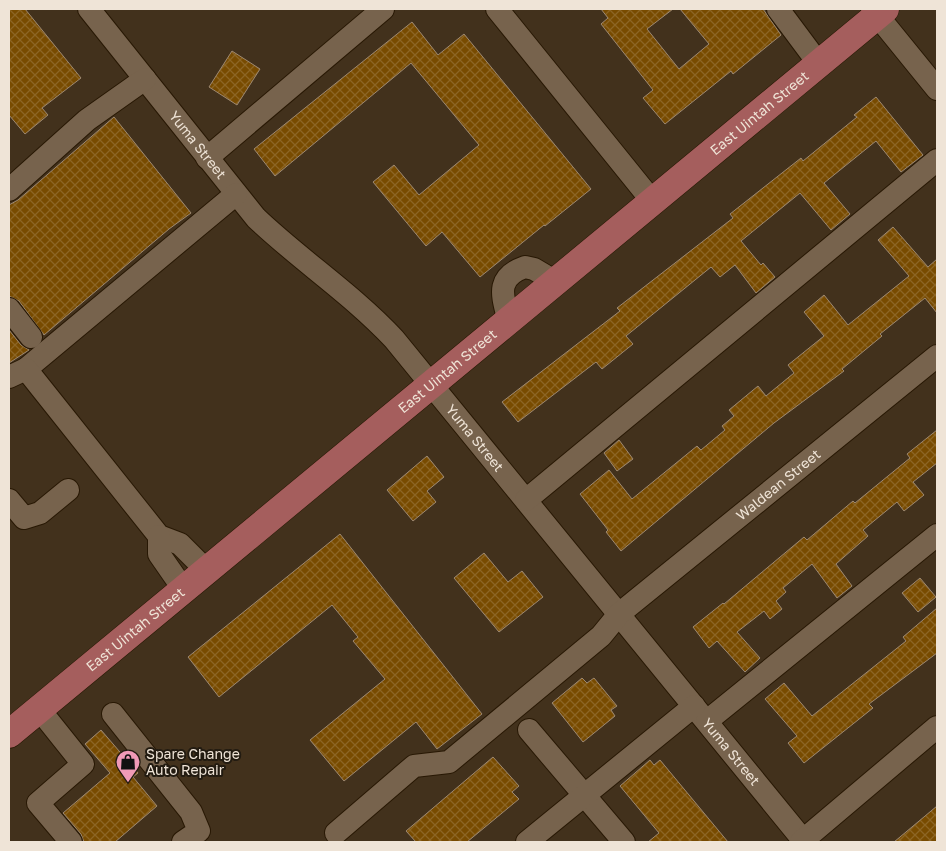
<svg xmlns="http://www.w3.org/2000/svg" width="946" height="851" font-family="'Golos Text',sans-serif">
<style>
.building{fill:url(#building-cross-hatch);stroke:#9d8871}
.lines{fill:none;stroke-linecap:round;stroke-linejoin:round}
.minor-casing{stroke:#281804;stroke-width:24}
.major-casing{stroke:#281804;stroke-width:29}
.minor{stroke:#77634d;stroke-width:22}
.major{stroke:#a55e5d;stroke-width:28}
.labels{text-anchor:middle;stroke-width:4;stroke-linejoin:round;paint-order:stroke}
.street-label{font-size:14px;fill:#efe4d7;stroke:#221b11}
.poi-label{font-size:14px;fill:#efe4d7;stroke:#221b11;text-anchor:start}
</style>
<defs>
<pattern id="building-cross-hatch" width="8" height="8" patternUnits="userSpaceOnUse" patternTransform="scale(1.25)"><rect width="8" height="8" fill="#784b00"/><path d="M0 0l8 8M0 8l8-8" fill="none" stroke="#8c6524"/></pattern>
</defs>
<rect width="100%" height="100%" fill="#42311c"/>
<path class="building" d="M9,9H25L81,78L42,108L48,115L25,134L9,115Z
M601,9H673L647,29L679,69L709,44L680,9H763L781,35L733,74L731,71L665,124L643,98L653,90L601,24L608,18Z
M412,22L438,55L464,34L591,189L545,226L544,225L480,277L442,232L426,246L373,182L394,165L419,195L479,145L411,63L275,176L254,149Z
M232,51L260,69L237,105L209,87Z
M876,97L923,155L901,172L876,141L824,183L850,214L831,230L800,193L741,241L761,265L763,263L775,277L756,293L735,265L720,277L711,267L626,336L633,344L602,369L596,362L518,422L502,402L620,311L617,308L733,218L730,214L801,158L803,161L857,117L854,115Z
M114,117L191,213L169,229L44,335L19,301L9,296V205L18,200Z
M893,227L928,267L937,259V313L925,298L880,334L882,336L842,369L844,371L774,423L621,551L606,532L608,530L580,494L609,470L632,499L697,446L701,450L725,430L722,426L734,416L729,410L758,386L766,396L794,373L788,365L824,336L804,312L824,295L848,325L909,276L878,240Z
M9,330L21,345L29,350L9,363Z
M937,430V463L913,482L924,495L904,511L897,502L863,530L868,536L836,564L852,586L837,598L812,564L783,588L786,592L776,601L782,609L770,619L764,611L737,632L760,658L745,672L717,641L709,648L693,627L723,603L724,604L804,537L807,540L853,501L855,503L910,458L907,454Z
M619,440L633,459L617,471L604,453Z
M427,456L444,477L427,491L436,502L413,521L387,490Z
M340,534L482,714L437,749L416,722L344,781L310,740L385,679L353,641L358,637L332,605L219,697L188,657Z
M484,553L508,582L522,571L543,597L499,632L454,578Z
M920,578L936,597L918,612L902,593Z
M937,608V653L869,704L873,708L804,763L788,743L797,736L765,699L784,683L812,716L906,641L903,637Z
M582,678L587,683L594,678L617,706L611,710L615,716L583,742L552,703Z
M101,730L138,773L133,777L157,806L115,842H84L81,834L63,813L110,773L85,744Z
M493,757L519,786L512,792L519,799L467,842H416L406,831Z
M650,760L654,765L660,760L728,842H648L659,833L620,786Z
M937,806V842H894Z"/>
<g class="lines">
<defs>
<g id="minor">
<path id="s1" d="M89,9L256,218C300,260 352,294 394,339L803,840"/>
<path d="M497,9L653,202"/>
<path d="M778,9L819,64"/>
<path d="M872,9L937,89"/>
<path d="M207,158L383,9"/>
<path d="M9,190L87,120L145,79"/>
<path d="M9,309L31,337"/>
<path d="M509,322C503,297 494,278 525,267L534,269L556,282"/>
<path d="M26,369L236,194"/>
<path d="M9,377L26,369L159,536L180,544L207,571"/>
<path d="M9,500L24,518L40,513L68,490"/>
<path d="M526,500L937,160"/>
<path d="M159,536V554L184,590"/>
<path d="M39,709L83,764L38,803L71,842"/>
<path d="M113,714L191,812L199,831L183,842"/>
<path d="M707,721L937,535"/>
<path d="M529,730L624,842"/>
<path id="s2" d="M336,833L414,766L449,762L601,636L619,614L937,356"/>
<path d="M527,842L694,706"/>
<path d="M801,842L937,727"/>
</g>
<g id="major">
<path id="s3" d="M9,734L885,9"/>
</g>
</defs>
<use href="#minor" class="minor-casing"/>
<use href="#major" class="major-casing"/>
<use href="#minor" class="minor"/>
<use href="#major" class="major"/>
</g>
<defs>
<symbol id="shop-pin" viewBox="-11 -11 22 30"><path d="M0 17L-7.5 6A9.5 9.5 0 1 1 7.5 6Z" fill="#f09ab7" stroke="#221b11"/><path d="M-5-2.5h2.3a2.7 3.5 0 0 1 5.4 0H5L5.5 6h-11ZM-1.5-2.5h3a1.5 2.3 0 0 0-3 0Z" fill="#111"/></symbol>
</defs>
<g fill-rule="evenodd">
<use href="#shop-pin" x="114" y="748" width="28" height="38"/>
</g>
<g class="labels">
<g class="street-label">
<text dy="5" stroke="none"><textPath href="#s3" startOffset="974">East Uintah Street</textPath></text>
<text dy="5" stroke="none"><textPath href="#s1" startOffset="174">Yuma Street</textPath></text>
<text dy="5" stroke="none"><textPath href="#s3" startOffset="569">East Uintah Street</textPath></text>
<text dy="5" stroke="none"><textPath href="#s1" startOffset="579">Yuma Street</textPath></text>
<text dy="5" stroke="none"><textPath href="#s2" startOffset="569">Waldean Street</textPath></text>
<text dy="5" stroke="none"><textPath href="#s3" startOffset="164">East Uintah Street</textPath></text>
<text dy="5" stroke="none"><textPath href="#s1" startOffset="984">Yuma Street</textPath></text>
</g>
<g class="poi-label">
<text x="146" y="759">Spare Change<tspan x="146" dy="16">Auto Repair</tspan></text>
</g>
</g>
<rect width="946" height="851" fill="none" stroke="#efe4d7" stroke-width="20"/>
</svg>
